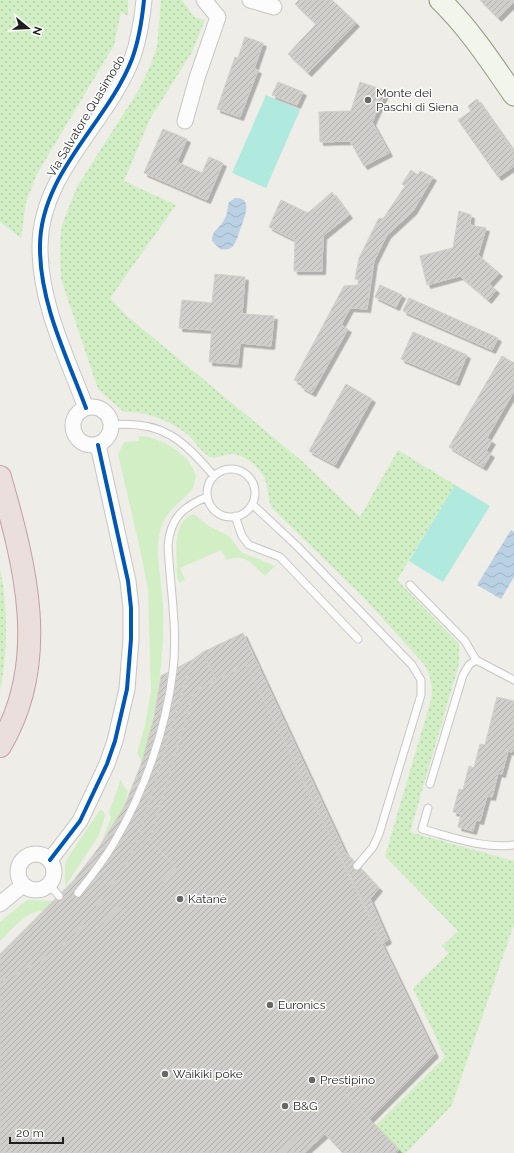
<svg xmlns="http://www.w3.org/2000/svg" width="514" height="1153" font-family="Raleway,sans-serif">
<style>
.grass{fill:url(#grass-dots)}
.garden{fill:#d1eec5}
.pitch{fill:#b0e9de}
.water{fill:url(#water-waves)}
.building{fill:url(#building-hatch);stroke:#d1cfc9;filter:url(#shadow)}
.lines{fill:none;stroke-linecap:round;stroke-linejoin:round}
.lane-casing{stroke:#c6c6c4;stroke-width:9}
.street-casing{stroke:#c6c6c4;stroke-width:17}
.secondary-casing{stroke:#92997f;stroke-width:23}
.highway-casing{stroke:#c59ea0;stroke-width:24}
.lane{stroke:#fcfcfc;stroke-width:7}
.street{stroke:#fcfcfc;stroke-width:15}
.secondary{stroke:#f2f5eb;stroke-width:21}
.highway{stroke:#ebdfde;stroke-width:22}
.cycleway-casing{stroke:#fff;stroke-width:6}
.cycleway{stroke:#0057b8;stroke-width:4}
.poi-dot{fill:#676765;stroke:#fff;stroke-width:1.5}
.labels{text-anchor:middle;stroke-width:3;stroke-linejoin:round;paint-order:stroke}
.poi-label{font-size:12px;fill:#1f1f1f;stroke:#fff;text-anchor:start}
.street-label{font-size:12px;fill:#1f1f1f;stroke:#fff}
</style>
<defs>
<pattern id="grass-dots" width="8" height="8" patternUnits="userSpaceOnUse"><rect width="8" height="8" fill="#d1eec5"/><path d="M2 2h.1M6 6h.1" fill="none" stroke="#b3cca9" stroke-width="1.8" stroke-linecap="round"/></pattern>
<pattern id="water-waves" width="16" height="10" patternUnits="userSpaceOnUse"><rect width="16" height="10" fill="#bad1e3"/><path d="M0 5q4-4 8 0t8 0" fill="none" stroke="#9fb3c2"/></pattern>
<pattern id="building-hatch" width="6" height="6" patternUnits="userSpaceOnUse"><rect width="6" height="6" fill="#d1cfcb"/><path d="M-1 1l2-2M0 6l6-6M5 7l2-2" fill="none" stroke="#b3b1ae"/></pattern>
<filter id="shadow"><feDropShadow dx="3.5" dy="3.5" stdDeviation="0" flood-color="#0004"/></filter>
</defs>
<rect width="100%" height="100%" fill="#eeede8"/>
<path class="grass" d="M0,0H128V16L121,12L114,45L37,174L26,202L21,238L0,222Z
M161,0H182L194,17L205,20L192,52L150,119L124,181L176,205L110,298L127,316L303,462L360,517L398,450L455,485L397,580L459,644V664L410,832L514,861V924L452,1105L406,1153H396L375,1126L445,1057L413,988L449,953L442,946L458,931L385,856L431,700C433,687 431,676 424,664L363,597L273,509C267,500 269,492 266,482C262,469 248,457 234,454C226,453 218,459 210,457C201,452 195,441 188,435C174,422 142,410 124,412L98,389L61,279L60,243L62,225L77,187L138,91L151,64L157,47Z
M0,568C8,609 8,650 0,691Z"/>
<path class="garden" d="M138,436C159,436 191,454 196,476C195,480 194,488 191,491C180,503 164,512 160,531C154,556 163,584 163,609C165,662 156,712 142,762L137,753L145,725L151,692L148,589L140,549L118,454L124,442L139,441Z
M194,514L209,526L229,536L241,552L275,566L265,576C252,564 246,553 227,560L221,550L180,568L185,580L179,583C176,576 177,571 177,564C176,548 174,520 194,514Z
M121,779L123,786L128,791L124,807L100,846L111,818L109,812Z
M100,810L103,811L105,816L99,835L65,887V865L67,859Z
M27,900L53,901L44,911C26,910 12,930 0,941V922Z"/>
<path class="pitch" d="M266,95L300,110L266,188L232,173Z
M455,485L490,506L443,582L409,561Z"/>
<path class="water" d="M235,198C255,197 243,220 240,230C238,235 236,244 232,247C228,250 224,250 220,249L212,241C212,229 221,228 225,218C228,213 227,208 229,202Z
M511,530L514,532V577L501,599L477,585Z"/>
<path class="building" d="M299,0H332L356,23L308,73L288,54L316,24L295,4Z
M480,0H514V2L498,18Z
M245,37L263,43L254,69L258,70L240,117L217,109L235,57L238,58Z
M278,82L303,92L297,105L272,95Z
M360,82L386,91L372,122L389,153L364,166L350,141L320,142L319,112L351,111Z
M477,99L514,152V166L498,177L458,120L471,111L468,106Z
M163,129L187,139L177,162L202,173L209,157L223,163L207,200L144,173Z
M411,170L418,175L420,171L433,177L413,211L387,235L374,261L367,309L350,308L341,325L348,329L312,393L301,387L303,384L294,380L344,286L358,285L359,280L355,279L359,258L379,218L383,219L405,186L402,184Z
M332,192L349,215L323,236L322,271H294L295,240L269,227L281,200L308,213Z
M459,211L471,215L470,225L486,228L478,255L499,273L489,284L496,290L488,300L460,276L427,285L420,256L453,248Z
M215,274L245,277L242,314L274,316L271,346L240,343L238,364L209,362L212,330L179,328L182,300L212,303Z
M380,285L402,295L396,307L375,297Z
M409,298L498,338L492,350L403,311Z
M413,332L467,355L456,382L401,359Z
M502,356L514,363V391L487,438L492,441L486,451L491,454L483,467L449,447Z
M346,384L372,399L335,465L309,451Z
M243,633L345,852L379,888L370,899L388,940L383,943L247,665L216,680L203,652Z
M203,652L216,680L194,691L150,840L176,868L126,915L119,907L36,986L44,992L0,1035V982L40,961L71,939L92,913L127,863L139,836L192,660Z
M192,660L139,836L127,863L92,913L71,939L40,961L0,982V954L74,880L100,846L124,807L142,762L154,717L161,676Z
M247,665L435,1054L369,1120L344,1093L281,1153H0V1035L44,992L36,986L119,907L126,915L176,868L150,840L194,691Z
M497,697L514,701V746L512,752L508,751L502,774L498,773L492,797L487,796L480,821L476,820L473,831L458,827L461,814L453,812L459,789L463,790L469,766L474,768L480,744L485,745Z
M344,1093L399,1150L396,1153H343L325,1134L304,1153H281Z"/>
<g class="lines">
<defs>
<path id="lane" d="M111,425C162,420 182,439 214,476
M207 493a24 24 0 1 1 48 0a24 24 0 1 1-48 0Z
M252,504L297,546L412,665L421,680V695L379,834L373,847L357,866
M235,516L242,536L249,545L280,557L358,639
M410,585L465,641L476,660L514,680
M430,784L463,675L469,665L476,660
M428,808L422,829C452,837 483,849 514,845
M50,885L59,896
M78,893C91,876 105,859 115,841C145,790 166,729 173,670C178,630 170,587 168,546C170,519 182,507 207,497"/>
<path id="street" d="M250,0L274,7
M185,121L197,78L218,17L204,0
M73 426a19 19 0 1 1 38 0a19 19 0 1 1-38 0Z
M86,408C67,357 40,304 40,248C39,174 107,124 132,59C139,40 142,20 144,0
M18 872a18 18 0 1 1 36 0a18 18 0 1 1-36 0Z
M50,860L80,821L107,764L115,741L127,689L131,639V608L128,581L98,445
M0,904L23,885"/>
<path id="secondary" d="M440,0C469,28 491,62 514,95"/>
<path id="highway" d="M0,477C25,565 51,661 0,746"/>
</defs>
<use href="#lane" class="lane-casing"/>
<use href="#street" class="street-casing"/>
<use href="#secondary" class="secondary-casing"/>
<use href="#highway" class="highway-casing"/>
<use href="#lane" class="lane"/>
<use href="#street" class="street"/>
<use href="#secondary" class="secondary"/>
<use href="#highway" class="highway"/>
<defs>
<path id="cycleway" d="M86,408C67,357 40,304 40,248C39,174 107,124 132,59C139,40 142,20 144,0
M50,860L80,821L107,764L115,741L127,689L131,639V608L128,581L98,445"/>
</defs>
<use href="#cycleway" class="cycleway-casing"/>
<use href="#cycleway" class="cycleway"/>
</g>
<g class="poi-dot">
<circle cx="368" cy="100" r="4"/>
<circle cx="180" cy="899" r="4"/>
<circle cx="270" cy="1005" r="4"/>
<circle cx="165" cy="1074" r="4"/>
<circle cx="312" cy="1080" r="4"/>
<circle cx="285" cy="1106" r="4"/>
</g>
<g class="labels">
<g class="poi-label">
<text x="376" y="97">Monte dei<tspan x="376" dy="14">Paschi di Siena</tspan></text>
<text x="188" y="903">Katanè</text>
<text x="278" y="1009">Euronics</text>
<text x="173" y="1078">Waikiki poke</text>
<text x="320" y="1084">Prestipino</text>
<text x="293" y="1110">B&amp;G</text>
</g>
<g class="street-label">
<text transform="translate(86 116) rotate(-59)" y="4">Via Salvatore Quasimodo</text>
</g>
</g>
<g transform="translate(28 28) rotate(108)" stroke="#ffffff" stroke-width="3" paint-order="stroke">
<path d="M0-3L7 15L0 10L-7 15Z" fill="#1f1f1f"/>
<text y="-6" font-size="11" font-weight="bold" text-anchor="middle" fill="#1f1f1f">N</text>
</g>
<path d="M10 1137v6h53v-6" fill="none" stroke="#1f1f1f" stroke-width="2"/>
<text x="16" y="1137" font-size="12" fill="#1f1f1f" stroke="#ffffff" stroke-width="3" paint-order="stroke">20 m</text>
</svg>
